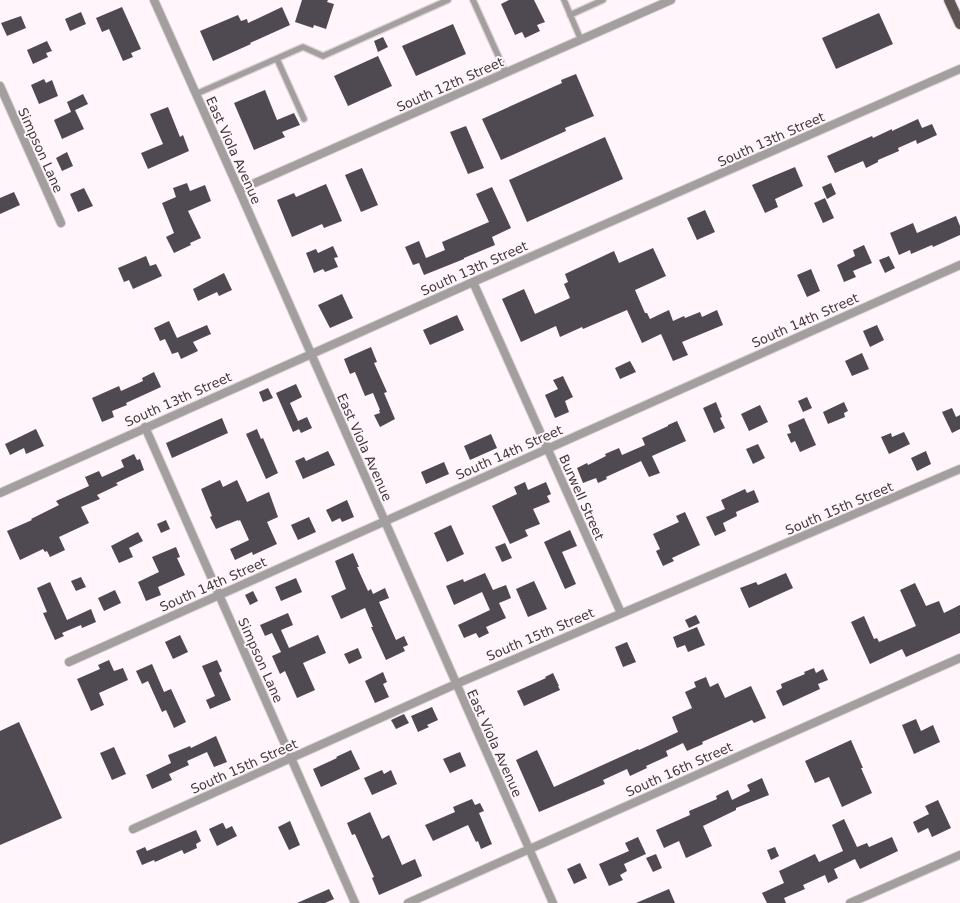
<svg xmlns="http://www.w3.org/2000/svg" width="960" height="903" font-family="'DejaVu Sans',sans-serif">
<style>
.building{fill:#4f4a51}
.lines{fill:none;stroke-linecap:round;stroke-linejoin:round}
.service-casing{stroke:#dcd3d8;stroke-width:8}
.minor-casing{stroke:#dcd3d8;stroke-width:10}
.tertiary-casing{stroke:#dcd3d8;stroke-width:10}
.primary-casing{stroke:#dcd3d8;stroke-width:12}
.service{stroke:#a49f9f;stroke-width:5.5}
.minor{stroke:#a49f9f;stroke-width:8}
.tertiary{stroke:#a49f9f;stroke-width:8}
.primary{stroke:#605656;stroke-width:10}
.labels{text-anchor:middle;stroke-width:4;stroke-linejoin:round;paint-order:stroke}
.street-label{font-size:13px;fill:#3e3a3c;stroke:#fff5fa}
</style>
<rect width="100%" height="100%" fill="#fff5fa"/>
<path class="building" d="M302,0H328L327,2L334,4L326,29L314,25L313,28L295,22Z
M509,0H534L545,22L537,25L540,31L525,38L522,32L515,35L501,4Z
M122,7L141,49L131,53L133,57L123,61L109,29L102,32L96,18Z
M282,7L290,25L250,43L251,44L213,61L200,31L238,15L241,21L247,19L248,23Z
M81,12L86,24L70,31L65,19Z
M879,13L893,44L836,69L822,38Z
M21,16L26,28L7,36L1,23Z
M453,24L466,54L416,76L402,46Z
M383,37L388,47L378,52L374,41Z
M47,41L52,51L46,53L48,57L33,64L27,50Z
M378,56L392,86L348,106L334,76Z
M576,74L594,116L565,128L566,131L501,160L482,119L562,83L561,80Z
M44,79L46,83L52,80L58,96L39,104L31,85Z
M265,90L277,120L294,113L300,125L282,132L285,137L254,150L234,103Z
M83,94L88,104L71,112L67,102Z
M168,107L180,137L183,135L189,151L148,169L141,153L163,144L150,114Z
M75,110L84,129L62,139L54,120Z
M918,119L922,128L932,124L937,135L917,144L916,140L898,148L899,151L878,160V162L866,168L863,161L835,173L827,156L872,136L873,138L892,129V131Z
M466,126L484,168L468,174L450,132Z
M605,137L623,179L527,222L509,180Z
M67,152L73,166L62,171L56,158Z
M795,167L803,186L775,199L778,207L765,213L752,185Z
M362,168L378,205L361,212L345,175Z
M187,183L190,191L205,185L211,201L188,211L201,238L190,243L191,245L174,253L166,237L174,233L162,203L176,197L173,188Z
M831,183L836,194L827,199L822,187Z
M326,184L342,221L324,228L322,224L292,237L277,200L294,193L296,197Z
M492,187L511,228L492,237L495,245L464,258V259L424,275L419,263L413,265L405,247L419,241L426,258L445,250L442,242L489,222L476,194Z
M84,188L93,206L78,212L70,194Z
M14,192L20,205L0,214V198Z
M825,198L834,218L823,223L814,203Z
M705,210L715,232L697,240L687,218Z
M956,216L960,226V235L933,247L932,245L911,254L910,250L899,255L890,233L913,223L917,233Z
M864,245L872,263L853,271L856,277L844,282L837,265L855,256L853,250Z
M333,246L338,257L334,258L338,267L325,272L323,269L314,273L306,253L316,249L318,253Z
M653,248L666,276L635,290L645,313H647L650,319L669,310L673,321L684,316L685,318L700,312L702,317L717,310L723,325L682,342L688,355L673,361L661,334L642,343L627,310L583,329L582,327L560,337L556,326L521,342L502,299L524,289L535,314L570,298L564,284L568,282L565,274L614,251L619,263Z
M146,256L150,266L156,264L162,276L133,289L129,280L124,282L118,268Z
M889,256L895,268L885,273L879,260Z
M811,269L820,291L807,297L797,275Z
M224,273L232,290L219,296L217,292L198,301L193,289Z
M342,294L353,318L330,328L318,305Z
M457,315L464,330L430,345L423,330Z
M169,321L177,338L207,325L211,334L193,342L198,351L181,359L178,352L172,354L165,339L160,341L154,328Z
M877,325L884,340L870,347L863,331Z
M371,347L377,362L374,363L387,392L384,393L395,419L380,427L374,415L380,413L379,410H380L373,393L365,396L355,372L350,374L344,359Z
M862,353L869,369L852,376L845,361Z
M630,361L636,372L620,379L615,368Z
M154,372L161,387L126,403L127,405L112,411L114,417L102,422L92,398L119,386L121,391L143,381L142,378Z
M563,376L573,397L565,401L569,412L555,418L545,395L558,389L553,380Z
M296,384L302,397L290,403L298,421L307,417L312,428L301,433L299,429L293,432L276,393Z
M268,388L273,398L263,402L259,392Z
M807,397L812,408L803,412L798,401Z
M716,402L722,417L720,418L725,428L714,433L703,408Z
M844,402L848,411L844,413L845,417L828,424L823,412Z
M760,405L768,422L749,431L741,414Z
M952,408L956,417L960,415V429L952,433L942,412Z
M222,418L228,433L172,458L166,443Z
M804,418L816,445L800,452L795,441L791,443L787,434L791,433L788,425Z
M677,421L686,441L652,456L660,473L649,477L641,461L606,477L607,479L598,483L596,478L583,483L577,468L587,463L588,465L606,456L605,454L619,448L622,455L645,445L642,438L668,426V425Z
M36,429L44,446L26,454L24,448L10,455L5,444Z
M257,429L261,439L263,438L278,473L266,479L246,434Z
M904,432L910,444L889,454L881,437L891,433L892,437Z
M491,434L497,448L470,460L464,446Z
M758,444L765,458L753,464L746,449Z
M328,451L335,465L303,479L295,461L304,457L306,461Z
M926,451L931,464L917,471L911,458Z
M134,454L137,460L140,459L144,470L116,483L118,485L97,495L100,499L81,507L89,523L59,537L65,550L50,557L47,551L45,552L43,549L20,560L7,531L32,520L31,519L59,505L56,501L89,486L85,477L99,471L102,477L124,467L121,460Z
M444,462L449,474L426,484L421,472Z
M220,480L223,487L237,480L247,502L269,492L278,517L267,522L277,544L253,555L252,552L235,560L230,549L249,540L240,520L238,521V520L216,529L210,517L212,516L201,489Z
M525,482L528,490L546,482L551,494L547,496L550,502L533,509L540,524L525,530L528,536L510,544L492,506L517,494L514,487Z
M745,489L747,493L754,490L759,502L736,512L737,516L723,523L726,531L715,536L706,517L725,509L721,500Z
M347,500L354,517L342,522L340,518L332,522L326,510Z
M685,512L700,545L672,558L674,561L663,566L656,551L660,549L653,534L679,522L676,516Z
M309,517L316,532L298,540L291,525Z
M166,520L170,529L161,533L157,524Z
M451,525L464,554L447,562L434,533Z
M570,530L577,546L562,552L576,584L565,589L544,542Z
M138,532L143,541L129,548L133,557L119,563L111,546Z
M505,543L512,558L502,562L495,547Z
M176,547L180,557L177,558L185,575L158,587L161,595L146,601L138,582L159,572L152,557Z
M353,553L359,567H357L368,591L371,589L373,594L385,588L389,598L379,602L396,640L404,636L408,645L403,647L405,651L386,660L371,627H373L365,608L341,619L331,596L346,589L335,561Z
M485,573L493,590L506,585L511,598L499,603L506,618L486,627L489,633L479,638L476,633L464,638L458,625L490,610L482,592L454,605L446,586L463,579L464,582Z
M786,573L793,588L749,608L740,588L756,582L758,585Z
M81,577L86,587L76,591L71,581Z
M296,578L302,592L281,601L275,587Z
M534,581L547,609L528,617L516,589Z
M50,582L67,620L91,609L96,622L82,628L81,625L62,633L64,636L55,640L43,613L47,612L37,588Z
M915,583L926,606L939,601L944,613L960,605V633L906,657L902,649L870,664L851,622L864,616L874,639L877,638L879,642L916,626L900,590Z
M115,590L121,603L104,611L98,598Z
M253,591L258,601L250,605L245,595Z
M288,613L293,625L281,630L289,648L318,635L326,653L303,663L315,690L297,698L285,671L280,674L272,656L281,652L272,633L265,636L260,625Z
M696,615L700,623L689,628L685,620Z
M697,627L705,645L688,652L685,645L677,648L673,637Z
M180,635L188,652L173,659L165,642Z
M627,642L636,662L623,667L615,647Z
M358,648L362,658L349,664L344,654Z
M109,660L114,671L123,668L128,680L99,693L104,705L91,711L77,679L100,669L98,665Z
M217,660L222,671L219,673L231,700L210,709L206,700L215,696L202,666Z
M152,664L164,692L171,689L186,722L174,728L166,710L162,712L148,681L142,684L136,671Z
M814,668L816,673L823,669L828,680L818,684L820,689L783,706L776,691L782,688L781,684L805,674L804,672Z
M383,672L387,682L383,684L389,697L375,703L365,681Z
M553,673L559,686H558L560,690L524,706L517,691L546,678L545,677Z
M706,677L710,687L718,683L725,698L751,686L766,718L754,723L752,720L702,742L703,744L687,751L683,743L666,751L668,756L646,766L647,768L630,776L627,769L603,780L605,784L539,812L516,760L537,750L554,787L638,749L639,750L678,732L672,717L692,708L685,692L696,687L694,682Z
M432,707L438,720L427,725L429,727L418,732L411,716Z
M404,714L409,723L396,729L391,720Z
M916,719L921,731L933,725L940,742L914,754L902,725Z
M19,722L62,818L0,845V731Z
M216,736L227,762L214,767L207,752L187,761L189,765L169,774L172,780L152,789L146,775L171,763L168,755L190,746L191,748Z
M851,740L863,768H861L872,793L842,807L829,777L815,783L805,761Z
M114,747L126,774L112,780L100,753Z
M351,750L360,769L321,787L313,769L337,758L336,757Z
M460,752L466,766L450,773L443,759Z
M382,770L384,774L391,770L397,784L372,795L364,778Z
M762,778L769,795L736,808V810L703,826L712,846L686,858L679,841L664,848L656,830L690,815L689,811L717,799L716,796L728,790L732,800L750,791L747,785Z
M472,799L475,805L480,803L484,811L479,813L492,844L481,849L478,841L476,842L468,825L433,841L425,825L455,812L453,807Z
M938,800L951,828L932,837L928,828L918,833L913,822L929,814L925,806Z
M370,812L382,839L389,835L402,865L415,859L422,876L379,895L372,878L374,877L355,834L352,835L347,823Z
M844,819L857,847L867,843L869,847L892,837L898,851L860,869L855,859L834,869L838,878L828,883L825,875L803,885L805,889L784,898L786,903H767L762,893L784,883L779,871L815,854L819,862L843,851L832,825Z
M290,821L300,845L289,850L278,827Z
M222,823H223L226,829L232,826L237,836L217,846L209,829Z
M196,830L201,841L196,844L197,848L184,854L182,850L155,862L154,860L142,865L136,851L145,847L147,851Z
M638,837L646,854L624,864L627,871L620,875L623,880L609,886L599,864L629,851L625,843Z
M775,847L779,856L771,860L767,850Z
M656,854L662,868L653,872L646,858Z
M580,863L587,878L574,884L567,869Z
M329,889L334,899L325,903H297Z
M669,889L675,903H636Z"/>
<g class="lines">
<defs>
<path id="service" d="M473,0L506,73
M564,0L581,40
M570,15L603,0
M277,59L304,119
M196,94L303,47L323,56L448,0"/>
<path id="minor" d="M0,86L61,223
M239,190L671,0
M473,282L621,613
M145,427L355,903
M0,493L473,282L960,69
M69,662L960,265
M133,829L456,684L960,469
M408,903L960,658
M850,903L960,855"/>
<path id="tertiary" d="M154,0L239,190L553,903"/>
<path id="primary" d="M949,0L960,24"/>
</defs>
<use href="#service" class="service-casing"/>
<use href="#minor" class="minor-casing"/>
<use href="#tertiary" class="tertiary-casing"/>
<use href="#primary" class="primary-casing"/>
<use href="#service" class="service"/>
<use href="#minor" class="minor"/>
<use href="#tertiary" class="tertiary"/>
<use href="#primary" class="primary"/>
</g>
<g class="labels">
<g class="street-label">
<text transform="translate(450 84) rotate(-24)" y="5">South 12th Street</text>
<text transform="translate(771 139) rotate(-24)" y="5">South 13th Street</text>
<text transform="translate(41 150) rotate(66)" y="5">Simpson Lane</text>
<text transform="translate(234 150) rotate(66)" y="5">East Viola Avenue</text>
<text transform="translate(474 268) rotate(-24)" y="5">South 13th Street</text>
<text transform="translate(805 320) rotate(-24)" y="5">South 14th Street</text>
<text transform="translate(178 399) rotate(-24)" y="5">South 13th Street</text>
<text transform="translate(365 447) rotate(66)" y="5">East Viola Avenue</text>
<text transform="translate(509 452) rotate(-24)" y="5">South 14th Street</text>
<text transform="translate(582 497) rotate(66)" y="5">Burwell Street</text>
<text transform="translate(839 508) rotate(-23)" y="5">South 15th Street</text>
<text transform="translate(213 584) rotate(-24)" y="5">South 14th Street</text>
<text transform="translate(540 634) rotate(-23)" y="5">South 15th Street</text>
<text transform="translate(261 660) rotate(66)" y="5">Simpson Lane</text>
<text transform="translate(495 743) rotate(66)" y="5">East Viola Avenue</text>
<text transform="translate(244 766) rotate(-24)" y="5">South 15th Street</text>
<text transform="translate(679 769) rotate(-24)" y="5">South 16th Street</text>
</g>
</g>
</svg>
